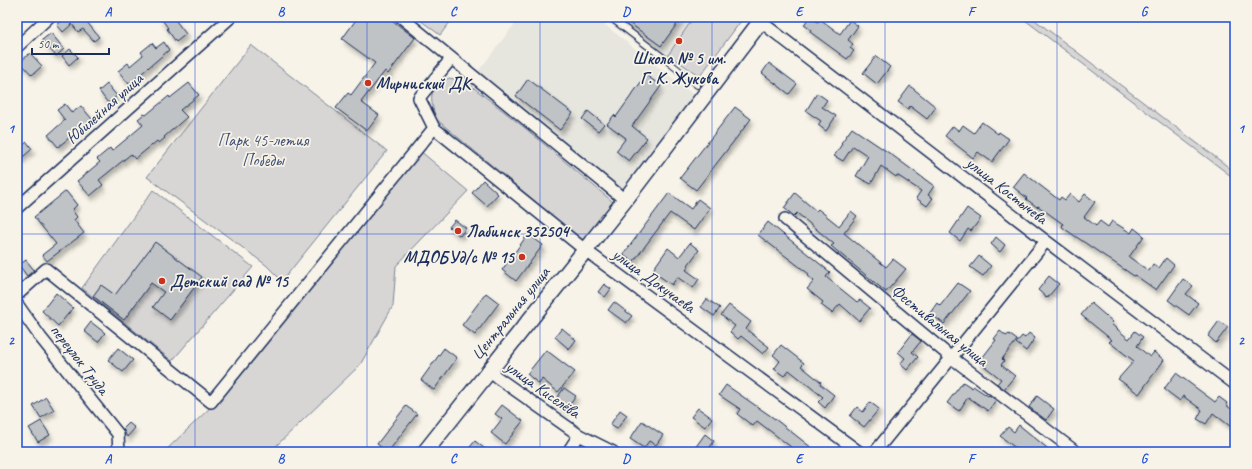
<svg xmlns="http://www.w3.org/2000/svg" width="1252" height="469" font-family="Caveat,sans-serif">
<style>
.built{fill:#e6e5de}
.green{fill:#d7d6d4;stroke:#798299}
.building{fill:#c0c3c5;stroke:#1b2f5e;filter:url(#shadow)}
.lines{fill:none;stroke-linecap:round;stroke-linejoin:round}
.lane-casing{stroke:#1b2f5e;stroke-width:8}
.street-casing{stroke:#1b2f5e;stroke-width:14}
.secondary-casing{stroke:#1b2f5e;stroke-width:18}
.lane{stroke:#f7f3e8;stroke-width:5.5}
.street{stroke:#f7f3e8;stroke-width:11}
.secondary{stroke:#f7f3e8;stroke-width:15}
.grid{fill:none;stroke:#1d4ed8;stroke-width:1;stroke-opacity:0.55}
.poi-dot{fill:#c8321e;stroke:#f7f3e8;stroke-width:1.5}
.labels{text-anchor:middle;stroke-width:3.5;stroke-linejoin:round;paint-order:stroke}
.poi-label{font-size:17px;font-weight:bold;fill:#1b2f5e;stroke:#f7f3e8;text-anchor:start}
.street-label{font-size:17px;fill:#1b2f5e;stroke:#f7f3e8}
.park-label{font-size:17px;fill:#415076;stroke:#f7f3e8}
.neatline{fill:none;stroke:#1d4ed8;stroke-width:1.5}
.grid-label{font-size:13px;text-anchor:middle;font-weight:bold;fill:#1d4ed8}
</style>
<defs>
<filter id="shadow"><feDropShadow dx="2.5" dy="4.5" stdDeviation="2" flood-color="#0004"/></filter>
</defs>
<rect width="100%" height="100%" fill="#f7f3e8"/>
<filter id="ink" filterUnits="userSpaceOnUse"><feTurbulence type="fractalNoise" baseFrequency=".025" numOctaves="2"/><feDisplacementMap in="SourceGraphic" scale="8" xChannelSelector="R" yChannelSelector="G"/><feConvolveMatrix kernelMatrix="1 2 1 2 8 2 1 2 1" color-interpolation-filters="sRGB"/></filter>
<g filter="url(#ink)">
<path class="built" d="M520,17H595L696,97L622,191L477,73Z
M601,17H744L700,76L668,55L661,63Z"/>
<path class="green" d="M416,17H454L440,35Z
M694,17H744L700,76L668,55Z
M1021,17H1031L1235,172V179Z
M251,45L387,151L282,281L266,265L147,177Z
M449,78L465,81L525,128L613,202L599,220L584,242L436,119C430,98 427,89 449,78Z
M419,150L468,191L396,266L393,306L360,365L275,447L272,452H164L215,403Z
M153,190L253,267L172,361L82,288Z"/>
<path class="building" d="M66,17H83L99,37L94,41L83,29L78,32L72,24L63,32L57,25Z
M160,17H173L186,34L176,42L167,29L168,28Z
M358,17H388L415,38L388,74L385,71L361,102L379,115L367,131L336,108L348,93L351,95L375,63L342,39Z
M621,17H652L658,22L662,17H682L661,46Z
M809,17L818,22L820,19L840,34L850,20L858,26L848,40L853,44L850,48L854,51L847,59L810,32L811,30L804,25Z
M51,33L64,49L56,56L42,40Z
M164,42L169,50L129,84L118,71L128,63L130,66L143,55L141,52L152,43L156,48Z
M70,49L78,57L69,65L62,56Z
M30,53L42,66L32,75L20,62Z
M876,56L890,67L877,84L863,73Z
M769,63L797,84L789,94L762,73Z
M646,75L661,86L632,126L647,138L629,161L616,151L626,138L607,124L614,115L616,117Z
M528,79L573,113L560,130L516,96Z
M189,83L199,95L180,110L187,117L164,137L165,138L159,143L157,141L135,159L131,154L99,180L103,185L90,196L77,181L100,162L97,159L110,148L112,151L143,125L138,119L144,114L146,115L169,96L170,98Z
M107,84L117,96L108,103L99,91Z
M910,86L936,107L927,119L910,106L908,109L898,102Z
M817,93L827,100L822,107L836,116L826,131L818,125L821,121L806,111Z
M65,104L72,113L81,106L92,119L58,147L48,135L65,120L57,110Z
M735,107L751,119L696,190L680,178Z
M588,111L604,124L598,131L582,119Z
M982,122L998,134L999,132L1009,139L992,162L978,152L973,158L945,136L953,126L959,131L963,125L974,133Z
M852,128L892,155L934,186L928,195L933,198L927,206L916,198L921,191L897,175L896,177L881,166L871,184L856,176L868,156L853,146L843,161L834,156L842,144L841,143Z
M27,142L32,149L17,162V150Z
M1024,173L1059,200L1061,197L1065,200L1070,194L1079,202L1085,194L1095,202L1084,217L1096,226L1100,221L1108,227L1112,221L1131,233L1134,228L1144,236L1129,257L1149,271L1153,264L1159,268L1166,258L1174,265L1156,290L1135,275L1134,276L1072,234L1062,227L1063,224L1038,206L1037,207L1026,199L1027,198L1013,187Z
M483,180L498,194L487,206L472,193Z
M66,191L77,205L72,210L77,217L74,220L84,233L47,261L42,255L56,244L34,217Z
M669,193L691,209L698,199L710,208L694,230L670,213L633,262L623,255Z
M795,193L816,211L818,209L839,226L851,211L857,216L844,233L886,267L893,259L906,269L886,292L831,246L834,244L797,213L794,216L784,208Z
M967,208L981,218L971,231L968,229L960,241L950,233Z
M455,220L466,228L460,236L449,227Z
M768,222L830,272L826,277L857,302L860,300L870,308L859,321L840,304L832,313L821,305L823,302L807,289L814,281L808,276L809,274L758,235Z
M528,234L543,245L516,281L502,270Z
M996,237L1005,245L1000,252L991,244Z
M155,242L202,277L170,320L153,307L164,292L151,283L124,320L93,296L101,285L115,295Z
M690,243L699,250L688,265L689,266L686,270L699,279L693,288L677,277L672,285L652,271L668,248L679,257Z
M979,256L991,266L983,276L970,267Z
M26,260L34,270L27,276L19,265Z
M1049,276L1059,284L1047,298L1038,290Z
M1183,279L1193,286L1186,294L1198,303L1189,315L1168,300Z
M958,283L970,291L944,324L930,313L937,303L940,306Z
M604,284L611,289L605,297L598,292Z
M56,293L73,308L58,326L42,311Z
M486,293L499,303L475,335L462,325Z
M707,299L720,308L714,316L701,307Z
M614,302L632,316L626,323L608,310Z
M1091,303L1113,322L1111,324L1129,339L1135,331L1143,337L1137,346L1150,357L1154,352L1164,360L1139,394L1118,379L1134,361L1109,342L1112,340L1081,315Z
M729,305L751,322L746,329L769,347L763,354L741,336L738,339L730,332L735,326L721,315Z
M1219,321L1228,327L1216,343L1208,336Z
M91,322L105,333L98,342L84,331Z
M562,328L576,340L569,349L555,337Z
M1000,331L1006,336L1009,334L1017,340L1002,359L1004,361L1001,365L1015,376L1004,389L997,384L1001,379L979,362L996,340L994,339Z
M1029,333L1035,338L1026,351L1016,343L1022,336L1025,338Z
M912,334L921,341L912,352L918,357L907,370L900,364L905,358L898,352Z
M781,345L804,363L801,366L821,382L820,384L834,395L825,408L818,402L823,397L789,370L784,376L774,369L780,361L773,355Z
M118,348L133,360L123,372L108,360Z
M444,348L457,358L434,390L421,380Z
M546,350L575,372L558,392L542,379L539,384L527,374Z
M1176,373L1215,402L1219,397L1227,403L1226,405L1235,412V430L1213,413L1206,424L1197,419L1202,410L1183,396L1180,401L1164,389Z
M963,382L972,388L973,386L988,396L989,395L996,400L988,411L968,397L959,411L947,403Z
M726,385L775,419L817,452H786L791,447L757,421L753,426L737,414L740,409L719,395Z
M564,388L576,396L566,410L555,401Z
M1037,396L1054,409L1046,420L1029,407Z
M46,397L54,410L41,418L33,406Z
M870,402L879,409L864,427L850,416L857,407L863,412Z
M502,405L523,421L505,444L491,433L502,419L495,414Z
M406,406L417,414L388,452L377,444Z
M698,408L712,418L705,427L691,417Z
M620,410L627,415L617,429L610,425Z
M41,421L50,435L38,442L29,428Z
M642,421L663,435L656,445L649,441L644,448L630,439Z
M129,423L135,428L127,437L123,429Z
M1019,425L1035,438L1052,452H1021L1000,436L1008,427L1014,432Z
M705,434L714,441L707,452H692Z
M475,441L489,452H466Z"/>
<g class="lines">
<defs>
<path id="lane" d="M610,17L665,59
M665,59L697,85"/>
<path id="street" d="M401,17L625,200
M760,21L1046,241L1235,384
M17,47L49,17
M434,128L585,250L859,452
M17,208L231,17
M785,219L952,358L1076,452
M17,295L46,269L211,402L434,128L419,98L451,59
M17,304L41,338L118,434L119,452
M488,371L579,435L613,452
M568,452L579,435
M875,452L1046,241"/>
<path id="secondary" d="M425,452L625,200L764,17"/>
</defs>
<use href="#lane" class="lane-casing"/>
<use href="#street" class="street-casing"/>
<use href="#secondary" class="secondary-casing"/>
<use href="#lane" class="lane"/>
<use href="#street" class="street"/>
<use href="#secondary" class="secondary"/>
</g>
</g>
<path class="grid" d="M195,17V452M367,17V452M540,17V452M712,17V452M885,17V452M1057,17V452M17,234H1235"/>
<g class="poi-dot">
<circle cx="679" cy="41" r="4"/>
<circle cx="368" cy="83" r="4"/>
<circle cx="458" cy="231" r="4"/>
<circle cx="522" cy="257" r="4"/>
<circle cx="162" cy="281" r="4"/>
</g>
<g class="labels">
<g class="poi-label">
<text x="679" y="64" text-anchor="middle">Школа № 5 им.<tspan x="679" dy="20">Г. К. Жукова</tspan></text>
<text x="376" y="89">Мирниский ДК</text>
<text x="466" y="237">Лабинск 352504</text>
<text x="514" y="263" text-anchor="end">МДОБУд/с № 15</text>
<text x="170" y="287">Детский сад № 15</text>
</g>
<g class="street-label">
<text transform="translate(104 108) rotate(-42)" y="6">Юбилейная улица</text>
<text transform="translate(1007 190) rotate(38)" y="6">улица Костычева</text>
<text transform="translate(654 280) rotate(36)" y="6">улица Докучаева</text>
<text transform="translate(510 313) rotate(-51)" y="6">Центральная улица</text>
<text transform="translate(940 325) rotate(39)" y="6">Фестивальная улица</text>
<text transform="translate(80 359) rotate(52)" y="6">переулок Труда</text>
<text transform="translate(543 389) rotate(35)" y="6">улица Киселёва</text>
</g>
<g class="park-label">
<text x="263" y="146">Парк 45-летия<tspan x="263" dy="20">Победы</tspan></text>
</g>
</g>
<rect width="1252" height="469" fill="none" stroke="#f7f3e8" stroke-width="44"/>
<path d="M32 48v6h77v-6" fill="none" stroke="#1b2f5e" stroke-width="2"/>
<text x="38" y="48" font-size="12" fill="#1b2f5e" stroke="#f7f3e8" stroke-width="3" paint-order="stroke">50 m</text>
<rect x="22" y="22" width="1208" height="425" class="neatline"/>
<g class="grid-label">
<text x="108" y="16">A</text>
<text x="281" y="16">B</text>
<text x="453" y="16">C</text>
<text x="626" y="16">D</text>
<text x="799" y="16">E</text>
<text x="971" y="16">F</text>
<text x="1144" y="16">G</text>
<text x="11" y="133">1</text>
<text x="1241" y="133">1</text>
<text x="11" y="345">2</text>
<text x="1241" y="345">2</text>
<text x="108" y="463">A</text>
<text x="281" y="463">B</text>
<text x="453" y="463">C</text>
<text x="626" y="463">D</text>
<text x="799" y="463">E</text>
<text x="971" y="463">F</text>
<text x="1144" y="463">G</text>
</g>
</svg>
